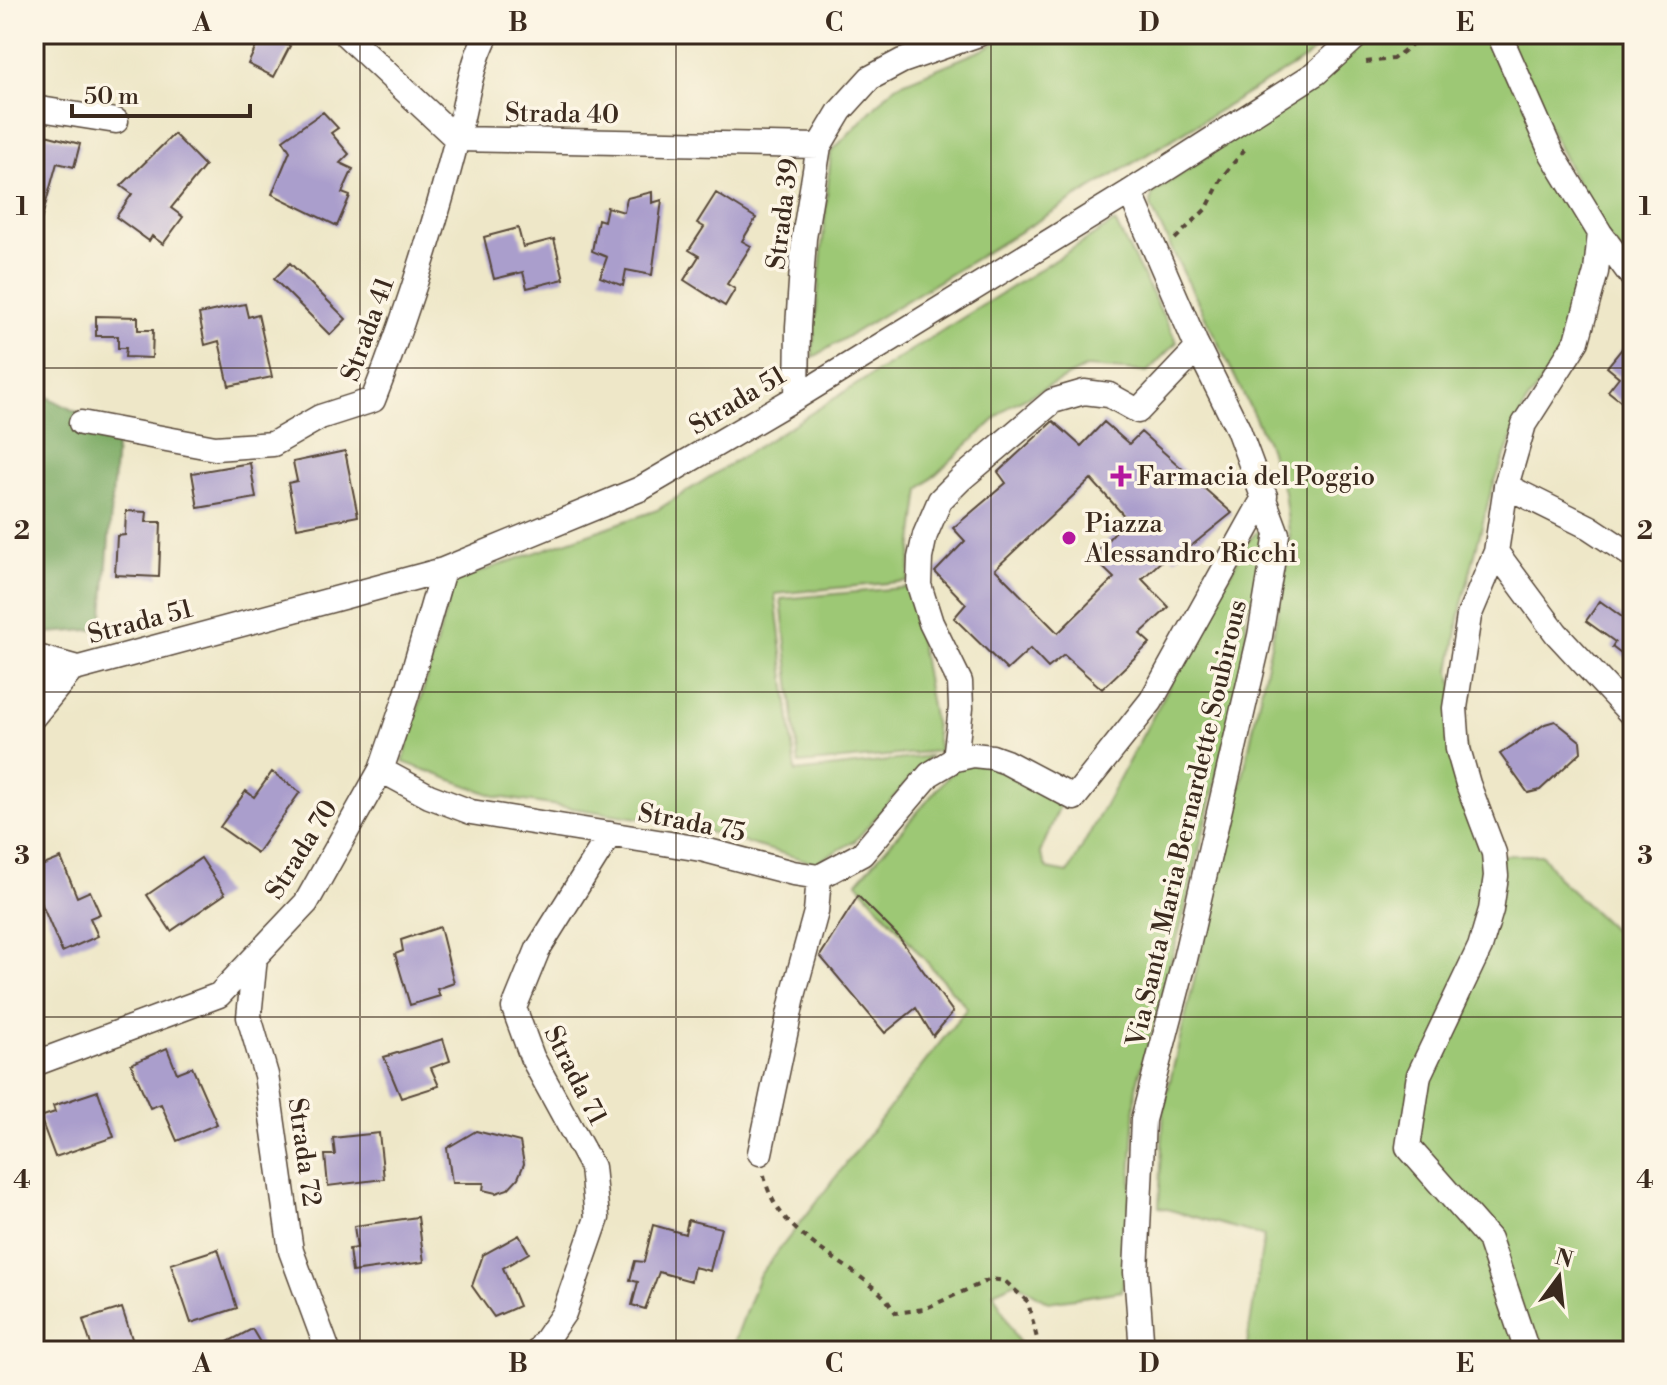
<svg xmlns="http://www.w3.org/2000/svg" width="1667" height="1385" font-family="'Libre Bodoni',serif">
<style>
.green{fill:#9dc875;stroke:#6c794a;stroke-width:2}
.forest{fill:#7eac66;stroke:#5c6b42;stroke-width:2}
.building{fill:#aa9ecc;fill-rule:evenodd}
.lines{fill:none;stroke-linecap:round;stroke-linejoin:round}
.minor-casing{stroke:#564638;stroke-width:27}
.path{stroke:#564638;stroke-width:4;stroke-dasharray:6 6;stroke-linecap:butt}
.minor{stroke:#fff;stroke-width:24}
.grid{fill:none;stroke:#3b2a1e;stroke-width:2;stroke-opacity:0.55}
.poi-dot{fill:#b5179e;stroke:#fcf5e5;stroke-width:3}
.labels{text-anchor:middle;stroke-width:7;stroke-linejoin:round;paint-order:stroke}
.street-label{font-size:26px;fill:#3b2a1e;stroke:#fcf5e5}
.poi-label{font-size:26px;fill:#3b2a1e;stroke:#fcf5e5;text-anchor:start}
.neatline{fill:none;stroke:#3b2a1e;stroke-width:3}
.grid-label{font-size:26px;text-anchor:middle;font-weight:bold;fill:#3b2a1e}
</style>
<rect width="100%" height="100%" fill="#fcf5e5"/>
<filter id="ink" filterUnits="userSpaceOnUse"><feTurbulence type="fractalNoise" baseFrequency=".0125" numOctaves="2"/><feDisplacementMap in="SourceGraphic" scale="16" xChannelSelector="R" yChannelSelector="G"/><feConvolveMatrix kernelMatrix="1 2 1 2 8 2 1 2 1" color-interpolation-filters="sRGB"/></filter>
<filter id="wash" filterUnits="userSpaceOnUse"><feTurbulence type="fractalNoise" baseFrequency=".006" numOctaves="4" result="noise"/><feDisplacementMap in="SourceGraphic" scale="32" xChannelSelector="R" yChannelSelector="G"/><feGaussianBlur stdDeviation="1.8" result="paint"/><feColorMatrix in="noise" values="0 0 0 0 0 0 0 0 0 0 0 0 0 0 0 0 0 1.4 0 .05"/><feComposite in="paint" operator="in"/></filter>
<g filter="url(#wash)">
<rect width="100%" height="100%" fill="#eee7c8"/>
<path class="green" d="M1009,34H1330L1306,58L812,358L831,152L895,86L982,50Z
M1370,34H1489L1588,226V263L1573,321L1556,361L1525,405L1491,491L1461,608L1450,671L1486,855H1542L1560,880L1624,940L1633,937V1351H1246L1264,1236L1159,1207L1164,1106L1242,781L1285,578L1290,539L1284,491L1266,440L1151,207L1152,194L1317,82Z
M1501,34H1633V267L1599,226Z
M1115,222L1177,342L1147,372L1087,367L1009,406L920,489L908,581L775,594L796,772L930,756L855,841L815,863L685,825L498,797L403,762L454,581L657,510Z
M1266,523L1264,576L1245,613L1247,632L1241,673L1184,914L1136,1087L1127,1253L1122,1291L1048,1302L1016,1282L993,1292L1023,1351H731L759,1276L967,1008L857,882L939,787C946,779 953,770 963,766C993,755 1036,789 1061,803L1040,853L1047,869L1068,873L1248,541Z
M910,587L939,751L799,764L781,599Z"/>
<path class="forest" d="M34,390L117,433L102,629L34,634Z"/>
<g id="blocks">
<path class="building" d="M262,34L290,46L274,77L248,64Z
M323,112L338,128L331,133L349,154L340,163L353,169L342,193L350,196L337,226L272,194L290,151L283,140Z
M34,132L80,144L74,167L57,163L40,224L34,223Z
M174,134L205,166L171,208L183,217L163,244L152,236L149,241L116,217L132,194L121,186Z
M652,192V203L662,200L652,275L626,270L623,286L600,277L607,257L592,251L598,219L604,221L607,207L624,212L627,198Z
M716,193L756,218L742,241L751,246L727,284L735,289L725,306L684,280L699,256L689,250L704,227L697,223Z
M518,228L523,247L554,239L564,279L527,288L523,272L494,279L484,237Z
M290,263L346,319L330,335L274,279Z
M245,304L248,317L258,314L272,377L229,386L219,341L205,345L199,314Z
M96,316L138,317V330H153L152,358L125,357L126,348H118V336H96Z
M1633,335V411L1608,391L1619,377L1607,367Z
M1053,421L1081,446L1104,422L1129,444L1141,432L1232,513L1175,559L1169,554L1142,579L1169,607L1140,634L1150,643L1102,689L1064,655L1048,668L1030,649L1007,670L954,618L966,604L935,572L965,541L953,528L1006,483L998,472ZM1091,479L1127,519L1092,557L1114,578L1058,633L995,569Z
M345,451L358,516L297,528L288,483L297,481L293,462Z
M250,463L256,498L198,508L192,473Z
M126,511L147,512L146,522H161L159,577L115,575L117,536L125,535Z
M1600,601L1629,622L1633,616V663L1612,647L1615,642L1586,621Z
M1555,721L1580,741L1581,752L1540,790L1528,793L1500,754L1545,724Z
M272,772L300,792L257,853L220,827L246,791L254,797Z
M61,858L77,897L90,891L100,914L90,918L98,936L62,952L34,886V869Z
M201,858L225,894L171,931L147,895Z
M858,896L898,936L953,1012L933,1036L916,1008L885,1033L820,956Z
M440,927L454,983L437,989L440,996L410,1005L395,954L403,951L401,940Z
M443,1039L450,1061L431,1068L439,1086L401,1098L384,1057Z
M167,1048L177,1073L192,1067L217,1124L177,1141L161,1104L150,1108L131,1064Z
M98,1091L114,1137L55,1157L40,1117L55,1112L53,1106Z
M476,1131L520,1142L524,1164L518,1178L508,1189L496,1193L483,1190L484,1183H452L447,1148Z
M379,1133L384,1179L328,1186L325,1155H335L333,1138Z
M418,1217L424,1262L352,1272L349,1249L357,1248L354,1226Z
M688,1220L721,1228L710,1271L694,1267L691,1281L659,1272L645,1309L632,1305L638,1282L630,1280L635,1261L644,1262L653,1225L685,1234Z
M519,1235L529,1253L503,1268L519,1306L494,1317L472,1286L483,1255Z
M218,1249L237,1308L191,1323L171,1264Z
M122,1308L136,1351H93L83,1320Z
M252,1329L265,1351H211Z"/>
</g>
</g>
<g filter="url(#ink)">
<use href="#blocks" fill-opacity="0" stroke="#564638" stroke-width="2"/>
<g class="lines">
<defs>
<path id="minor" d="M345,34L457,139L819,146
M1499,34L1552,154L1600,233L1633,278
M34,108L116,121
M1130,192L1195,342L1238,429L1277,534L1260,636L1185,959L1143,1120L1136,1272L1142,1351
M797,397L798,327L804,238L819,146L840,111L870,78L902,61L979,34
M81,423L215,448L273,444L320,417L373,400C407,315 434,227 457,139C466,103 470,67 487,34
M1506,486L1589,527L1633,556
M1496,552L1556,633L1633,716
M34,656L74,667
M34,680L443,570L640,489L797,397L1130,192L1316,73L1359,34
M34,716L74,667
M955,759L961,708L960,682L931,623L919,585L920,558L925,535L940,500L961,479L1053,401L1084,392L1109,395L1138,411L1198,348
M381,770L429,796L471,812L701,849L793,873L819,877L862,854L930,774L955,759L973,755L992,757L1006,762L1074,798L1151,701L1265,496
M255,957L249,1017L266,1075L291,1251L328,1351
M34,1064L219,995L306,903L381,770L407,694L443,570
M760,1153L794,992L816,912L819,877
M538,1351L564,1313L597,1218L592,1167L532,1057L514,1008L538,949L610,834
M1527,1351L1489,1239L1408,1147L1419,1075L1480,947L1491,910L1496,876L1494,853L1468,784L1458,749L1455,708L1469,616L1496,552L1506,486L1524,424L1577,341L1596,272L1600,233"/>
</defs>
<use href="#minor" class="minor-casing"/>
<path class="path" d="M1366,62L1393,59L1425,34
M1175,239L1207,208L1223,176L1245,149
M764,1175C776,1235 841,1256 881,1294C887,1299 891,1307 896,1313L924,1309L991,1279L1005,1281L1028,1302L1040,1351"/>
<use href="#minor" class="minor"/>
</g>
</g>
<path class="grid" d="M360,34V1351M676,34V1351M991,34V1351M1307,34V1351M34,368H1633M34,692H1633M34,1017H1633"/>
<g class="poi-dot">
<path d="M1117 464h8v8h8v8h-8v8h-8v-8h-8v-8h8z"/>
<circle cx="1069" cy="538" r="8"/>
</g>
<g class="labels">
<g class="street-label">
<text transform="translate(562 113) rotate(1)" y="9">Strada 40</text>
<text transform="translate(782 214) rotate(-83)" y="9">Strada 39</text>
<text transform="translate(367 329) rotate(-70)" y="9">Strada 41</text>
<text transform="translate(737 400) rotate(-31)" y="9">Strada 51</text>
<text transform="translate(140 621) rotate(-15)" y="9">Strada 51</text>
<text transform="translate(692 822) rotate(11)" y="9">Strada 75</text>
<text transform="translate(1186 823) rotate(-77)" y="9">Via Santa Maria Bernardette Soubirous</text>
<text transform="translate(301 849) rotate(-58)" y="9">Strada 70</text>
<text transform="translate(576 1075) rotate(63)" y="9">Strada 71</text>
<text transform="translate(305 1152) rotate(82)" y="9">Strada 72</text>
</g>
<g class="poi-label">
<text x="1137" y="485">Farmacia del Poggio</text>
<text x="1085" y="532">Piazza<tspan x="1085" dy="30">Alessandro Ricchi</tspan></text>
</g>
</g>
<rect width="1667" height="1385" fill="none" stroke="#fcf5e5" stroke-width="88"/>
<g transform="translate(1559 1277) rotate(15)" stroke="#fcf5e5" stroke-width="6" paint-order="stroke">
<path d="M0-6L14 30L0 20L-14 30Z" fill="#3b2a1e"/>
<text y="-12" font-size="22" font-weight="bold" text-anchor="middle" fill="#3b2a1e">N</text>
</g>
<path d="M72 104v12h178v-12" fill="none" stroke="#3b2a1e" stroke-width="4"/>
<text x="84" y="104" font-size="24" fill="#3b2a1e" stroke="#fcf5e5" stroke-width="6" paint-order="stroke">50 m</text>
<rect x="44" y="44" width="1579" height="1297" class="neatline"/>
<g class="grid-label">
<text x="202" y="31">A</text>
<text x="518" y="31">B</text>
<text x="834" y="31">C</text>
<text x="1149" y="31">D</text>
<text x="1465" y="31">E</text>
<text x="22" y="215">1</text>
<text x="1645" y="215">1</text>
<text x="22" y="539">2</text>
<text x="1645" y="539">2</text>
<text x="22" y="864">3</text>
<text x="1645" y="864">3</text>
<text x="22" y="1188">4</text>
<text x="1645" y="1188">4</text>
<text x="202" y="1372">A</text>
<text x="518" y="1372">B</text>
<text x="834" y="1372">C</text>
<text x="1149" y="1372">D</text>
<text x="1465" y="1372">E</text>
</g>
</svg>
